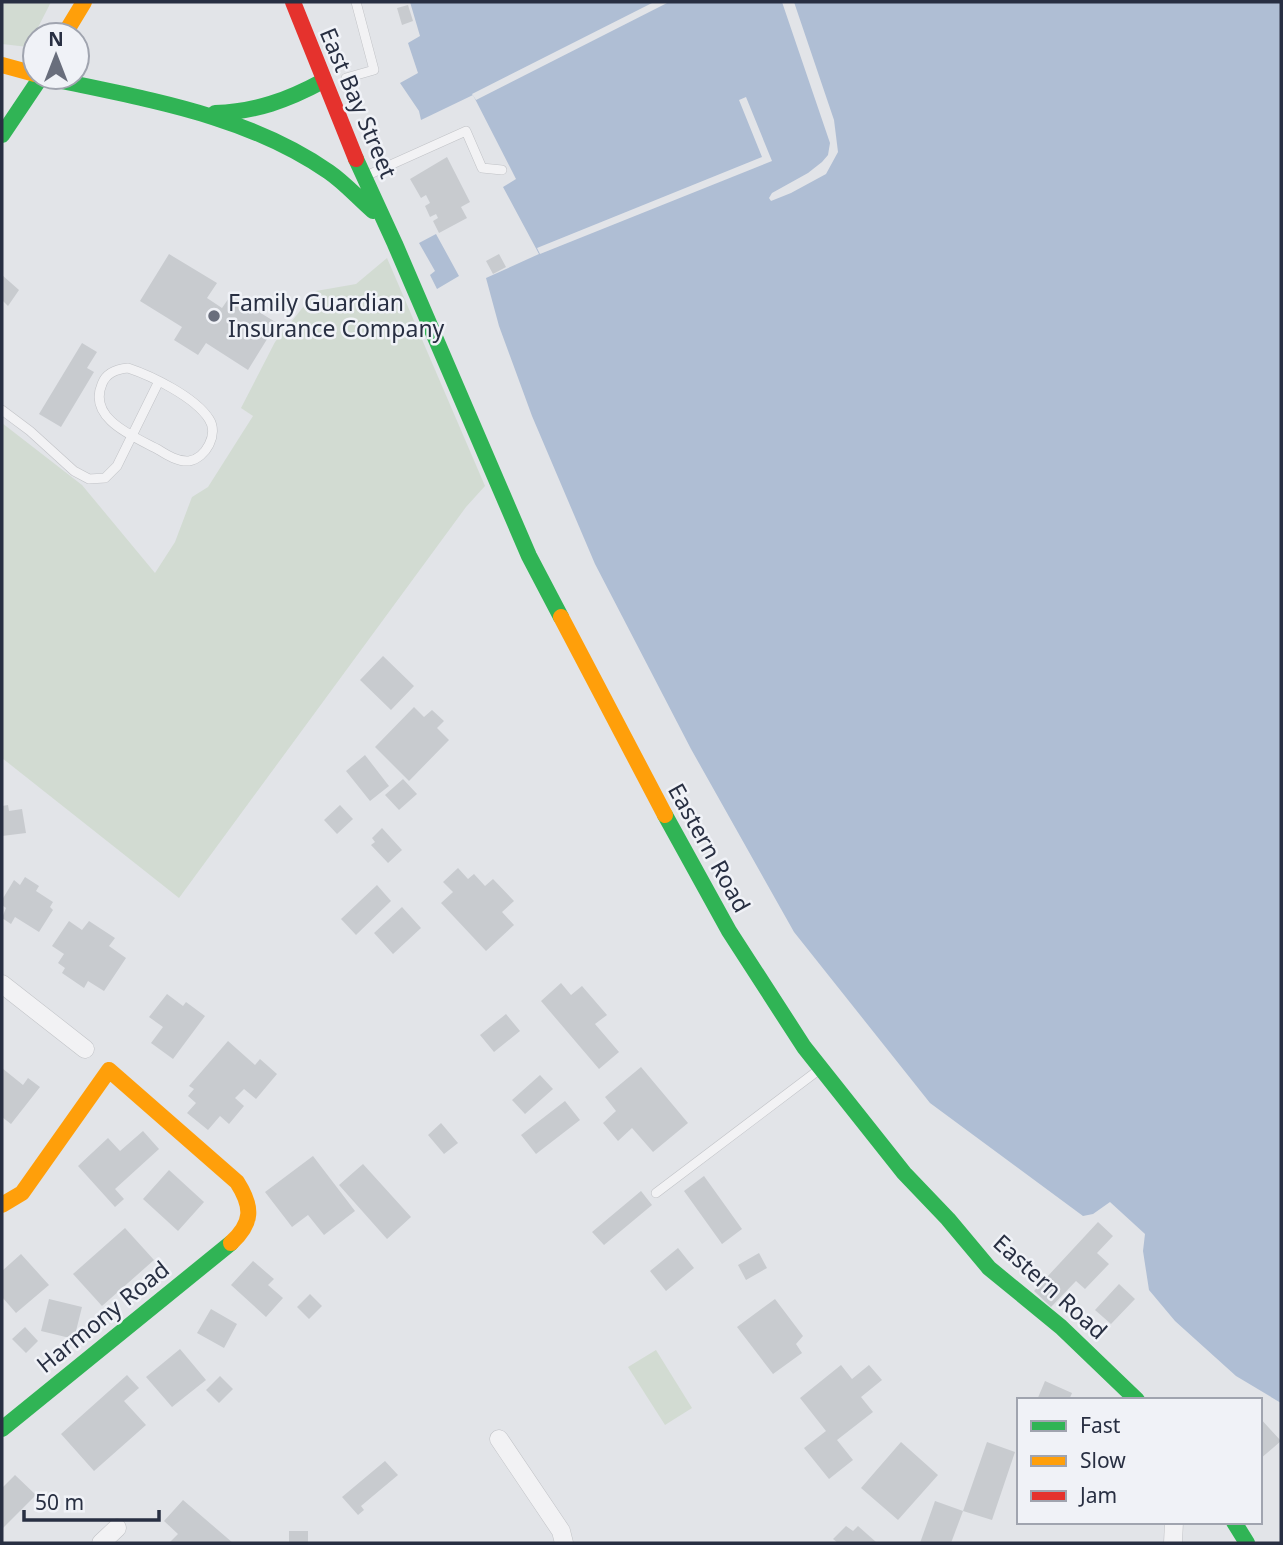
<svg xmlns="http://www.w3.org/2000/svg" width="1283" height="1545" font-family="'Noto Sans',sans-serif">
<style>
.green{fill:#d2dbd2}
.water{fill:#afbed4}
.pier{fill:#e2e4e8}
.building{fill:#c8cbcf}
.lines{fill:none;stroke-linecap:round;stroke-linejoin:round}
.lane-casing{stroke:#c0c2c6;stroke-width:10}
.street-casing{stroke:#c0c2c6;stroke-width:19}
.lane{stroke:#f2f2f4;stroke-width:9}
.street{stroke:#f2f2f4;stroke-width:18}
.fast{stroke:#30b455;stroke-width:16}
.slow{stroke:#ff9f0a;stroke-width:16}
.jam{stroke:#e5322d;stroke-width:16}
.poi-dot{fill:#696e7c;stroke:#f0f2f7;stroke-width:2.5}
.labels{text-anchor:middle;stroke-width:5;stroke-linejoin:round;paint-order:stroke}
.street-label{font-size:23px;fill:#282f42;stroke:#f0f2f7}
.poi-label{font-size:23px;fill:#282f42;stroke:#f0f2f7;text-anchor:start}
</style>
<rect width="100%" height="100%" fill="#e2e4e8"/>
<path class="green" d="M2,2H51L28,47L2,44Z
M387,258L485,486L466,507L179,898L2,758V423L82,485L155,573L175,542L192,497L208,487L253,416L241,408L275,342L316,291L356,284Z
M656,1350L692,1408L665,1425L628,1367Z"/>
<path class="water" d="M410,2H1281V1403L1236,1376L1175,1321L1149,1290L1143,1251L1145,1234L1110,1202L1093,1214L1083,1216L930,1103L794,932L691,749L595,564L532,416L499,326L486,278L539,254L503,187L516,179L473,95L421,120L419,111L400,83L418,73L408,43L420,36Z
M436,234L459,276L437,289L430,275L435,271L419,243Z"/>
<path class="pier" d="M654,2H669L476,100L472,94Z
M782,2H794L834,120L838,152L826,174L791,193L771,201L769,198L772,193L808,173L822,162L828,155L830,143Z
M746,97L772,161L540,254L537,248L762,157L739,100Z"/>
<path class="building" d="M408,5L413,21L402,25L397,8Z
M447,157L470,202L461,207L467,218L439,233L433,221L438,218L436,214L430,217L425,206L430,203L426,195L421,198L410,179Z
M169,254L217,283L207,298L222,308L231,295L277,323L248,370L206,343L198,355L174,340L182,327L140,301Z
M499,254L506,267L493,274L486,261Z
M2,275L19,290L8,306L2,300Z
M82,343L97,352L87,368L94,372L61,427L39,414Z
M383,656L414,686L391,710L360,680Z
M414,707L424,717L432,710L444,721L437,728L449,740L409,781L375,747Z
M365,755L389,786L370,801L346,771Z
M403,779L417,794L399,810L385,795Z
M8,805L9,811L22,809L26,833L2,836V806Z
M340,805L353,819L337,834L324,820Z
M382,828L402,850L388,863L371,845L375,842L372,838Z
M458,868L468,879L474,874L485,886L493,879L514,901L502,912L514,925L486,951L441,903L453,892L443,882Z
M25,877L39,886L36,891L53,902L50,907L53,910L39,932L15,917L11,924L2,918L6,908L2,905V900L14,880L20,885Z
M377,885L391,901L356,935L341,919Z
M402,907L421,928L393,954L374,933Z
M69,921L82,930L89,921L115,938L109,946L126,958L104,991L88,981L84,988L62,973L65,968L58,963L64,954L52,946Z
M561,983L571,995L582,986L607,1015L595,1024L619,1052L599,1069L541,1001Z
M167,994L183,1006L186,1002L205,1016L173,1059L151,1043L163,1027L149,1017Z
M506,1014L520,1031L494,1052L480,1035Z
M228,1041L255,1065L260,1059L277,1074L256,1099L244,1089L235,1098L244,1106L229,1124L220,1116L208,1130L187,1113L196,1103L188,1096L194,1089L189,1086Z
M641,1067L688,1123L653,1152L632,1128L618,1141L603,1123L616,1111L605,1097Z
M2,1068L23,1085L28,1078L40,1087L11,1124L2,1117Z
M540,1075L553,1089L525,1114L512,1100Z
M565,1101L580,1120L536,1154L521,1135Z
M441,1123L458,1143L444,1154L428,1135Z
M143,1131L159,1149L115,1189L124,1199L115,1207L78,1166L108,1138L120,1151Z
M313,1156L355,1211L324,1235L308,1215L292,1227L265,1192Z
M363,1164L411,1217L387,1239L339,1185Z
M169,1170L204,1202L178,1231L143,1199Z
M704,1176L742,1229L722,1244L684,1191Z
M641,1191L652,1205L604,1245L592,1232Z
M1098,1222L1113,1236L1097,1253L1109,1264L1085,1289L1076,1281L1051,1307L1034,1291Z
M125,1228L154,1260L102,1306L73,1274Z
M678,1248L694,1268L666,1291L650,1271Z
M759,1253L767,1268L746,1280L738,1265Z
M21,1254L49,1285L16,1313L2,1297V1271Z
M253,1261L274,1279L268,1285L283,1298L266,1317L231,1285Z
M1119,1284L1135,1299L1111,1324L1095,1310Z
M310,1294L322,1306L309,1319L297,1307Z
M49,1299L82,1307L74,1339L41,1331Z
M775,1299L803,1336L796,1344L802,1353L773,1374L737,1327Z
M211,1309L237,1324L224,1348L197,1333Z
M25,1327L38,1341L26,1353L12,1339Z
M180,1349L206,1380L172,1407L146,1377Z
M841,1365L852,1379L869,1365L882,1380L861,1397L873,1412L837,1440L853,1460L829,1479L804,1448L826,1431L800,1398Z
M127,1375L139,1388L124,1401L146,1425L94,1471L61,1434Z
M220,1376L233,1389L219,1403L206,1390Z
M1045,1381L1072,1393L1069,1400H1037Z
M1260,1418L1281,1441L1260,1459Z
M901,1442L938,1475L898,1520L861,1488Z
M987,1442L1015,1452L992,1520L963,1511Z
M385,1461L398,1475L361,1506L364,1510L358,1515L342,1497Z
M15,1475L36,1495L2,1529V1488Z
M183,1500L233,1543H169L178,1534L164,1521Z
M935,1501L963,1511L951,1543H920Z
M846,1526L853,1531L858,1526L876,1542L838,1543L833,1539Z
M289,1531H308V1543H289Z"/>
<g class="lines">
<defs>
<path id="lane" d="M346,78L374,70L356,2
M368,175L466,131L482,168L502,170
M128,368C152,376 195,397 209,419C219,434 206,458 189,461C178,462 167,455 159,450C135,437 87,419 102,384C106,373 117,369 128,368Z
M2,410L30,431L74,471L89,479L105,478L117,466L158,383
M656,1193L816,1072"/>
<path id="street" d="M2,984L85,1049
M499,1439L561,1531L564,1543
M101,1543L117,1528
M1173,1543L1174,1522"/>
</defs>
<use href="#lane" class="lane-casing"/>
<use href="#street" class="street-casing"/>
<use href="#lane" class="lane"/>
<use href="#street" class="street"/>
<path class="fast" d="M44,77C142,99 244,113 329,172C345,183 358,198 373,211
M215,113C255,112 288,100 323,81
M2,135L41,77
M356,159L395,244L529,556L561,617
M665,815L729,931L804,1047L904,1173L948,1219L989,1268L1061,1327L1137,1400
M2,1429L231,1243
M1234,1522L1247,1543"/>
<path class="slow" d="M64,35L84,2
M2,65L35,74
M561,617L665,815
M2,1205L22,1193L109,1070L237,1182C253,1207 253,1223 231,1243"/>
<path class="jam" d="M293,2L356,159"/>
</g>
<circle class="poi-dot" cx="214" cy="316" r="7"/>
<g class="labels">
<g class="street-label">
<text transform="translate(358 103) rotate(67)" y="8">East Bay Street</text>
<text transform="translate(709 848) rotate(61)" y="8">Eastern Road</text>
<text transform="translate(1050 1287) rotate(42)" y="8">Eastern Road</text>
<text transform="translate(103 1317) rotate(-39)" y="8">Harmony Road</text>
</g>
<g class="poi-label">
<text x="228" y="311">Family Guardian<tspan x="228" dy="26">Insurance Company</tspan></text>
</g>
</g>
<rect width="1283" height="1545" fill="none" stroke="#282f42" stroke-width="7"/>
<rect x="1017" y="1398" width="245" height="126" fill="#f0f2f7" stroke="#a0a4af" stroke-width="2"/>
<rect x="1031" y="1421" width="35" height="10" fill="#30b455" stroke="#a0a4af" stroke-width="2"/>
<text x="1080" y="1433" font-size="21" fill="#282f42">Fast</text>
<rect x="1031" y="1456" width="35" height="10" fill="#ff9f0a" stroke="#a0a4af" stroke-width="2"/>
<text x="1080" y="1468" font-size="21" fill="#282f42">Slow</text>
<rect x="1031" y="1491" width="35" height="10" fill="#e5322d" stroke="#a0a4af" stroke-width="2"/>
<text x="1080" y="1503" font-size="21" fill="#282f42">Jam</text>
<g transform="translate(56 56)"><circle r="33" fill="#f0f2f7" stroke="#a0a4af" stroke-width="2"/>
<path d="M0-5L12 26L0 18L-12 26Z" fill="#696e7c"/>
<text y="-10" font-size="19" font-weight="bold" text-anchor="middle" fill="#282f42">N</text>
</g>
<path d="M24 1510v10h135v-10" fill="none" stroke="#282f42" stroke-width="3.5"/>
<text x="35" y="1510" font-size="21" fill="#282f42" stroke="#f0f2f7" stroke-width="5" paint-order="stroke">50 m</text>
</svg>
